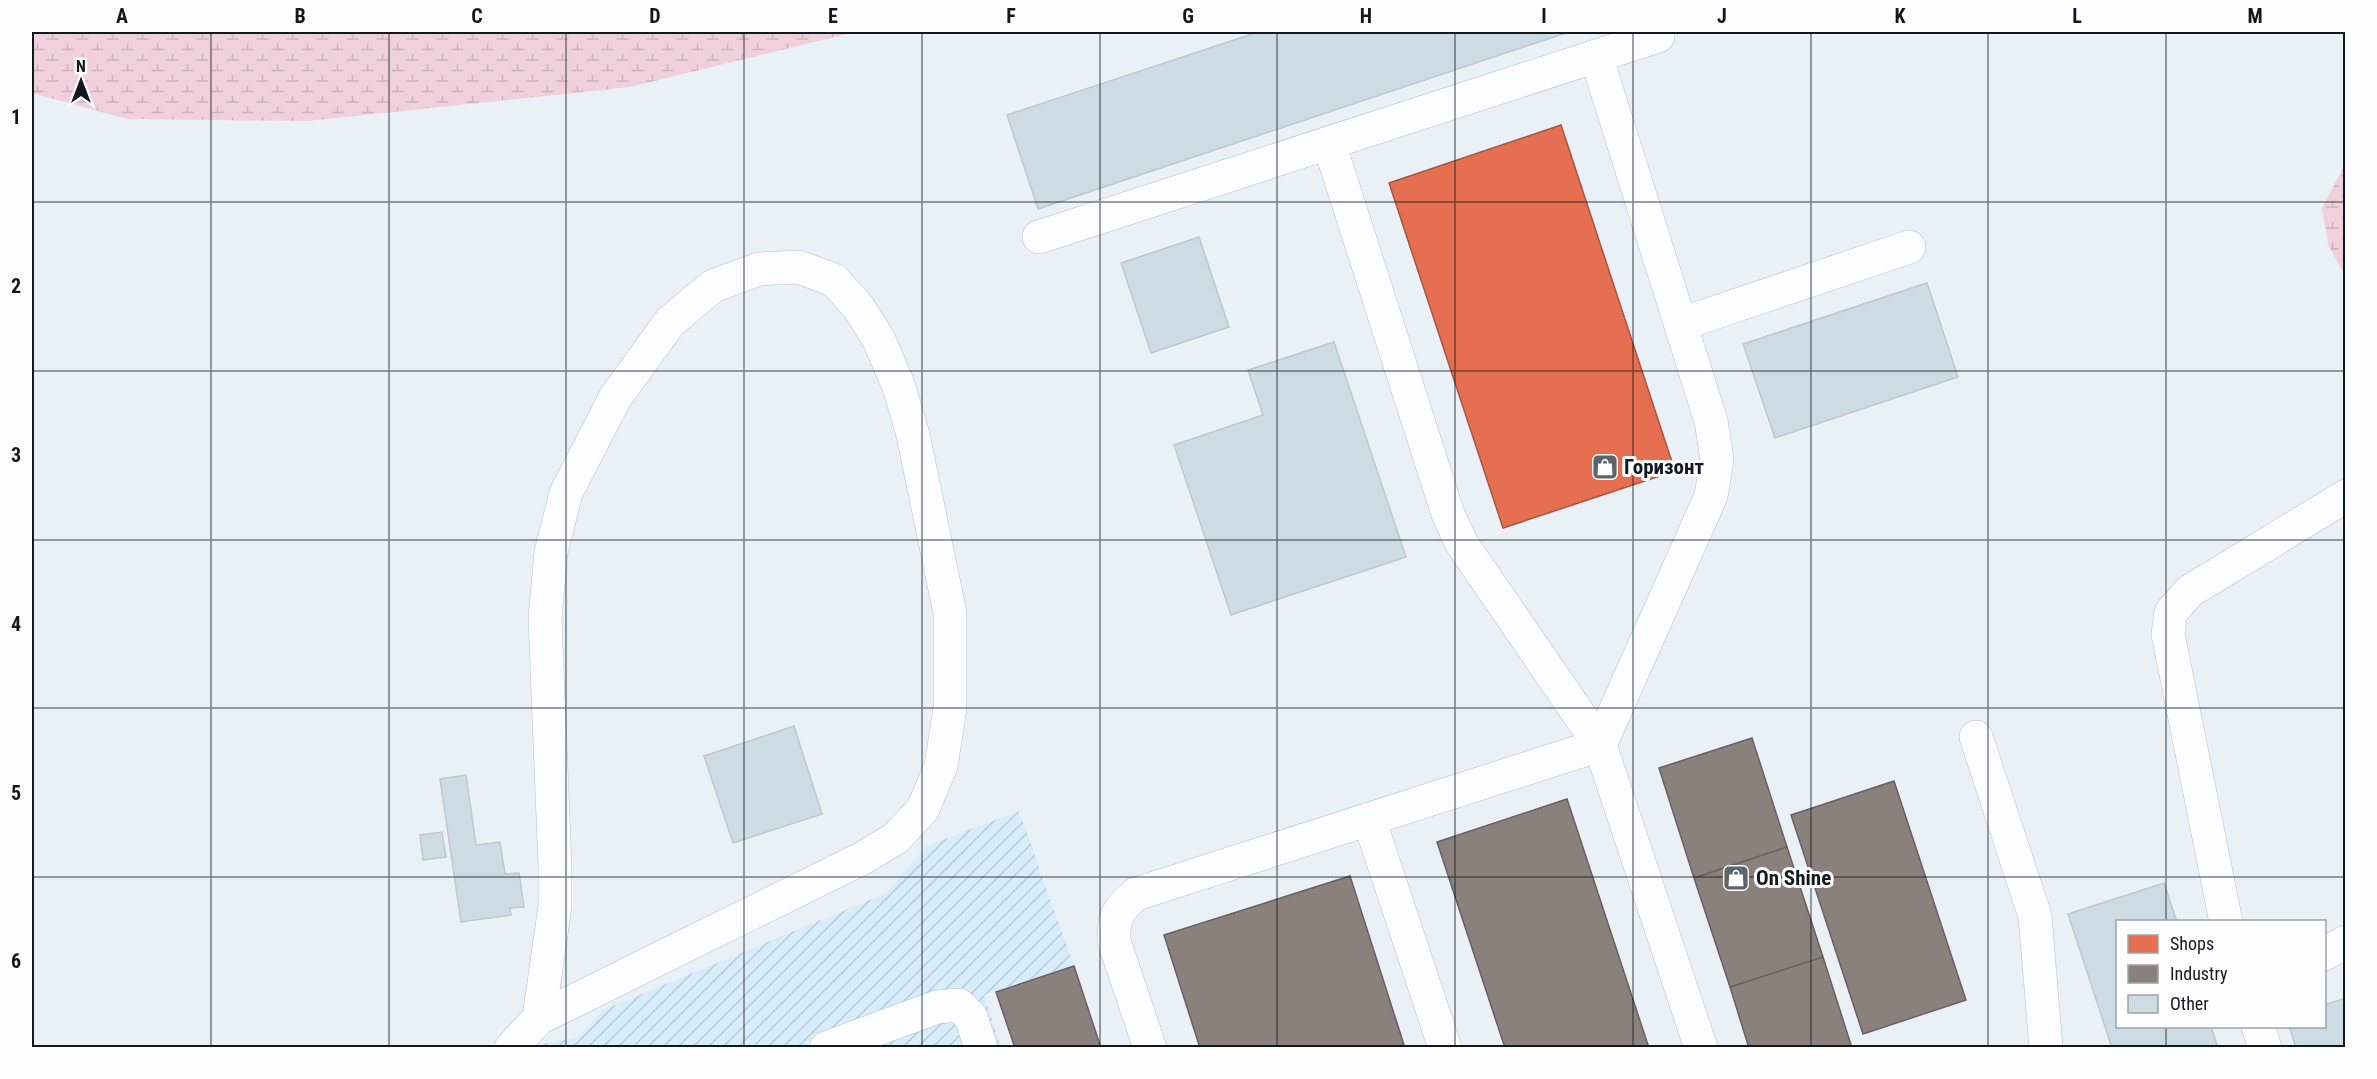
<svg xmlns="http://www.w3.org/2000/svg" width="2377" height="1079" font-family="'Roboto Condensed',sans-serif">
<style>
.industrial{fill:url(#industrial-furrows)}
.wetland{fill:url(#wetland-marsh)}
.shops{fill:#e76f51;stroke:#a65542;stroke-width:1.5}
.industry{fill:#8a817c;stroke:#656260;stroke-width:1.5}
.building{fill:#ccdbe4;stroke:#c0c8cd;stroke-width:1.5}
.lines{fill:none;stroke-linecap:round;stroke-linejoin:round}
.minor-casing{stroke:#b8c0c5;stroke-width:34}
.minor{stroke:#fcfdfe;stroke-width:33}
.grid{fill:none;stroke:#10191e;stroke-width:1.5;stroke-opacity:0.55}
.labels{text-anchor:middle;stroke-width:6;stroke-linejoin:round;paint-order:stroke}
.poi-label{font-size:21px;font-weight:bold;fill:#10191e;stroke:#fdfdfd;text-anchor:start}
.neatline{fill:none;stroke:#10191e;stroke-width:2}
.grid-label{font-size:20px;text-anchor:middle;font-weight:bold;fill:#10191e}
</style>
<defs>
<pattern id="industrial-furrows" width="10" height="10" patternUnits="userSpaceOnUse" patternTransform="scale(1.5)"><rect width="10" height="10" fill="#d7edfb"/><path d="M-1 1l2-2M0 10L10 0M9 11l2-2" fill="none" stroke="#b8cbd7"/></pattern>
<pattern id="wetland-marsh" width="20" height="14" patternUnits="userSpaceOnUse" patternTransform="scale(1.5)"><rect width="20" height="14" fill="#f0d1db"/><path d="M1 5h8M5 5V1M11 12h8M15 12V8" fill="none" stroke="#cdb3bc"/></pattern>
</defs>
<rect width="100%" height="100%" fill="#e9f1f6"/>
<path class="industrial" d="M1019,811L1074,966L984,995L1001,1047L540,1048L542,1044L577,1038L603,1010L886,893L926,846Z"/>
<path class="wetland" d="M32,32H855L630,87L308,121L127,119L32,93Z
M2345,164V276L2328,244L2322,208Z"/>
<path class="shops" d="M1561,125L1675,471L1503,528L1389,183Z"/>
<path class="industry" d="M1752,738L1787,847L1694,878L1659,768Z
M1894,781L1966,1000L1863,1034L1791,815Z
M1567,799L1649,1048H1505L1437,842Z
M1787,847L1823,957L1730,987L1694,878Z
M1350,876L1405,1048H1200L1164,935Z
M1823,957L1852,1048H1749L1730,987Z
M1074,966L1101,1048H1015L996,992Z"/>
<path class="building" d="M1258,32H1569L1038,209L1007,115Z
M1199,237L1229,327L1151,353L1121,263Z
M1927,283L1958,377L1775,438L1743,344Z
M1334,342L1406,557L1231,615L1174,445L1263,415L1248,370Z
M794,726L822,814L733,843L704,756Z
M466,775L476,845L500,842L505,874L519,873L524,907L510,908L511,915L461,922L440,779Z
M442,832L446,857L423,860L420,835Z
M2164,883L2177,922H2118V1026H2211L2218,1048H2112L2068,914Z
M2346,998V1048H2296L2289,1026H2324V1005Z"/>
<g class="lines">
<defs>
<path id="minor" d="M1329,143L1448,514L1462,544L1600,745L1701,1048
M1039,237L1658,36
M1681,324L1909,247
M1976,737L2035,916L2046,1048
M1369,819L1445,1048
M2226,922L2168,634L2171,612L2190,591L2346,496
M2324,954L2346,942
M2258,1026L2265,1048
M511,1048L539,1018L863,858L896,838L923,809L941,766L950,708V613L913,435L899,387L879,340L859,308L834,280L799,267L759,269L713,286L670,322L615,398L566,493L551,552L545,618L555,867V906L539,1018
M826,1048L937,1007L959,1005L971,1017L981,1048
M1150,1048L1114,941C1113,917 1118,909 1136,894L1600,745L1711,496L1717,459L1711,421L1596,56"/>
</defs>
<use href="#minor" class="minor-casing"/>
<use href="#minor" class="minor"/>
</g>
<path class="grid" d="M211,32V1048M389,32V1048M566,32V1048M744,32V1048M922,32V1048M1100,32V1048M1277,32V1048M1455,32V1048M1633,32V1048M1811,32V1048M1988,32V1048M2166,32V922M32,202H2346M32,371H2346M32,540H2346M32,708H2346M32,877H2346M2166,1026V1048"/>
<defs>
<symbol id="shop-square" viewBox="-11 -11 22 22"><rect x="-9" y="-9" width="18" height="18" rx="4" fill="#5c656a" stroke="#fdfdfd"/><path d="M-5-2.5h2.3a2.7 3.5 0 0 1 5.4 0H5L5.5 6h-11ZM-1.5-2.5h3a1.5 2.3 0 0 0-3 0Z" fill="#fff"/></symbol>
</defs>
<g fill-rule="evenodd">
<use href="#shop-square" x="1590" y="452" width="30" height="30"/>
<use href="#shop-square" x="1721" y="863" width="30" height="30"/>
</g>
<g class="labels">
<g class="poi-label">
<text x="1624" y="474">Горизонт</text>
<text x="1756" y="885">On Shine</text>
</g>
</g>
<rect width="2377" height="1079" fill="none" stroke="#fdfdfd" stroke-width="66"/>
<rect x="2116" y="920" width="210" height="108" fill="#fdfdfd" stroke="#9ea2a4" stroke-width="1.5"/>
<rect x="2128" y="935" width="30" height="18" fill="#e76f51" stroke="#9ea2a4" stroke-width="1.5"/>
<text x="2170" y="950" font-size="18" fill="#10191e">Shops</text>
<rect x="2128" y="965" width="30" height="18" fill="#8a817c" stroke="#9ea2a4" stroke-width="1.5"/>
<text x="2170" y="980" font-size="18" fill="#10191e">Industry</text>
<rect x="2128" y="995" width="30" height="18" fill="#ccdbe4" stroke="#9ea2a4" stroke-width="1.5"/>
<text x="2170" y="1010" font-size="18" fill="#10191e">Other</text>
<g transform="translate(81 81)" stroke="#fdfdfd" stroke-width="4.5" paint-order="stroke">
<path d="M0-4.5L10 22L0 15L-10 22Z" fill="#10191e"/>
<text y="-9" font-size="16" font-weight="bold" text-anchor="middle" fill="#10191e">N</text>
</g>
<rect x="33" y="33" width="2311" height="1013" class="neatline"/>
<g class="grid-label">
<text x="122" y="23">A</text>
<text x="300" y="23">B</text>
<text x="477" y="23">C</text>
<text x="655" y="23">D</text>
<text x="833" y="23">E</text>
<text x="1011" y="23">F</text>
<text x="1188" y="23">G</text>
<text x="1366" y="23">H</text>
<text x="1544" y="23">I</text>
<text x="1722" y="23">J</text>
<text x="1900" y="23">K</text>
<text x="2077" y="23">L</text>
<text x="2255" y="23">M</text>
<text x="16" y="124">1</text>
<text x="16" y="293">2</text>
<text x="16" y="462">3</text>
<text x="16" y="631">4</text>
<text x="16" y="800">5</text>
<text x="16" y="968">6</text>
</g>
</svg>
